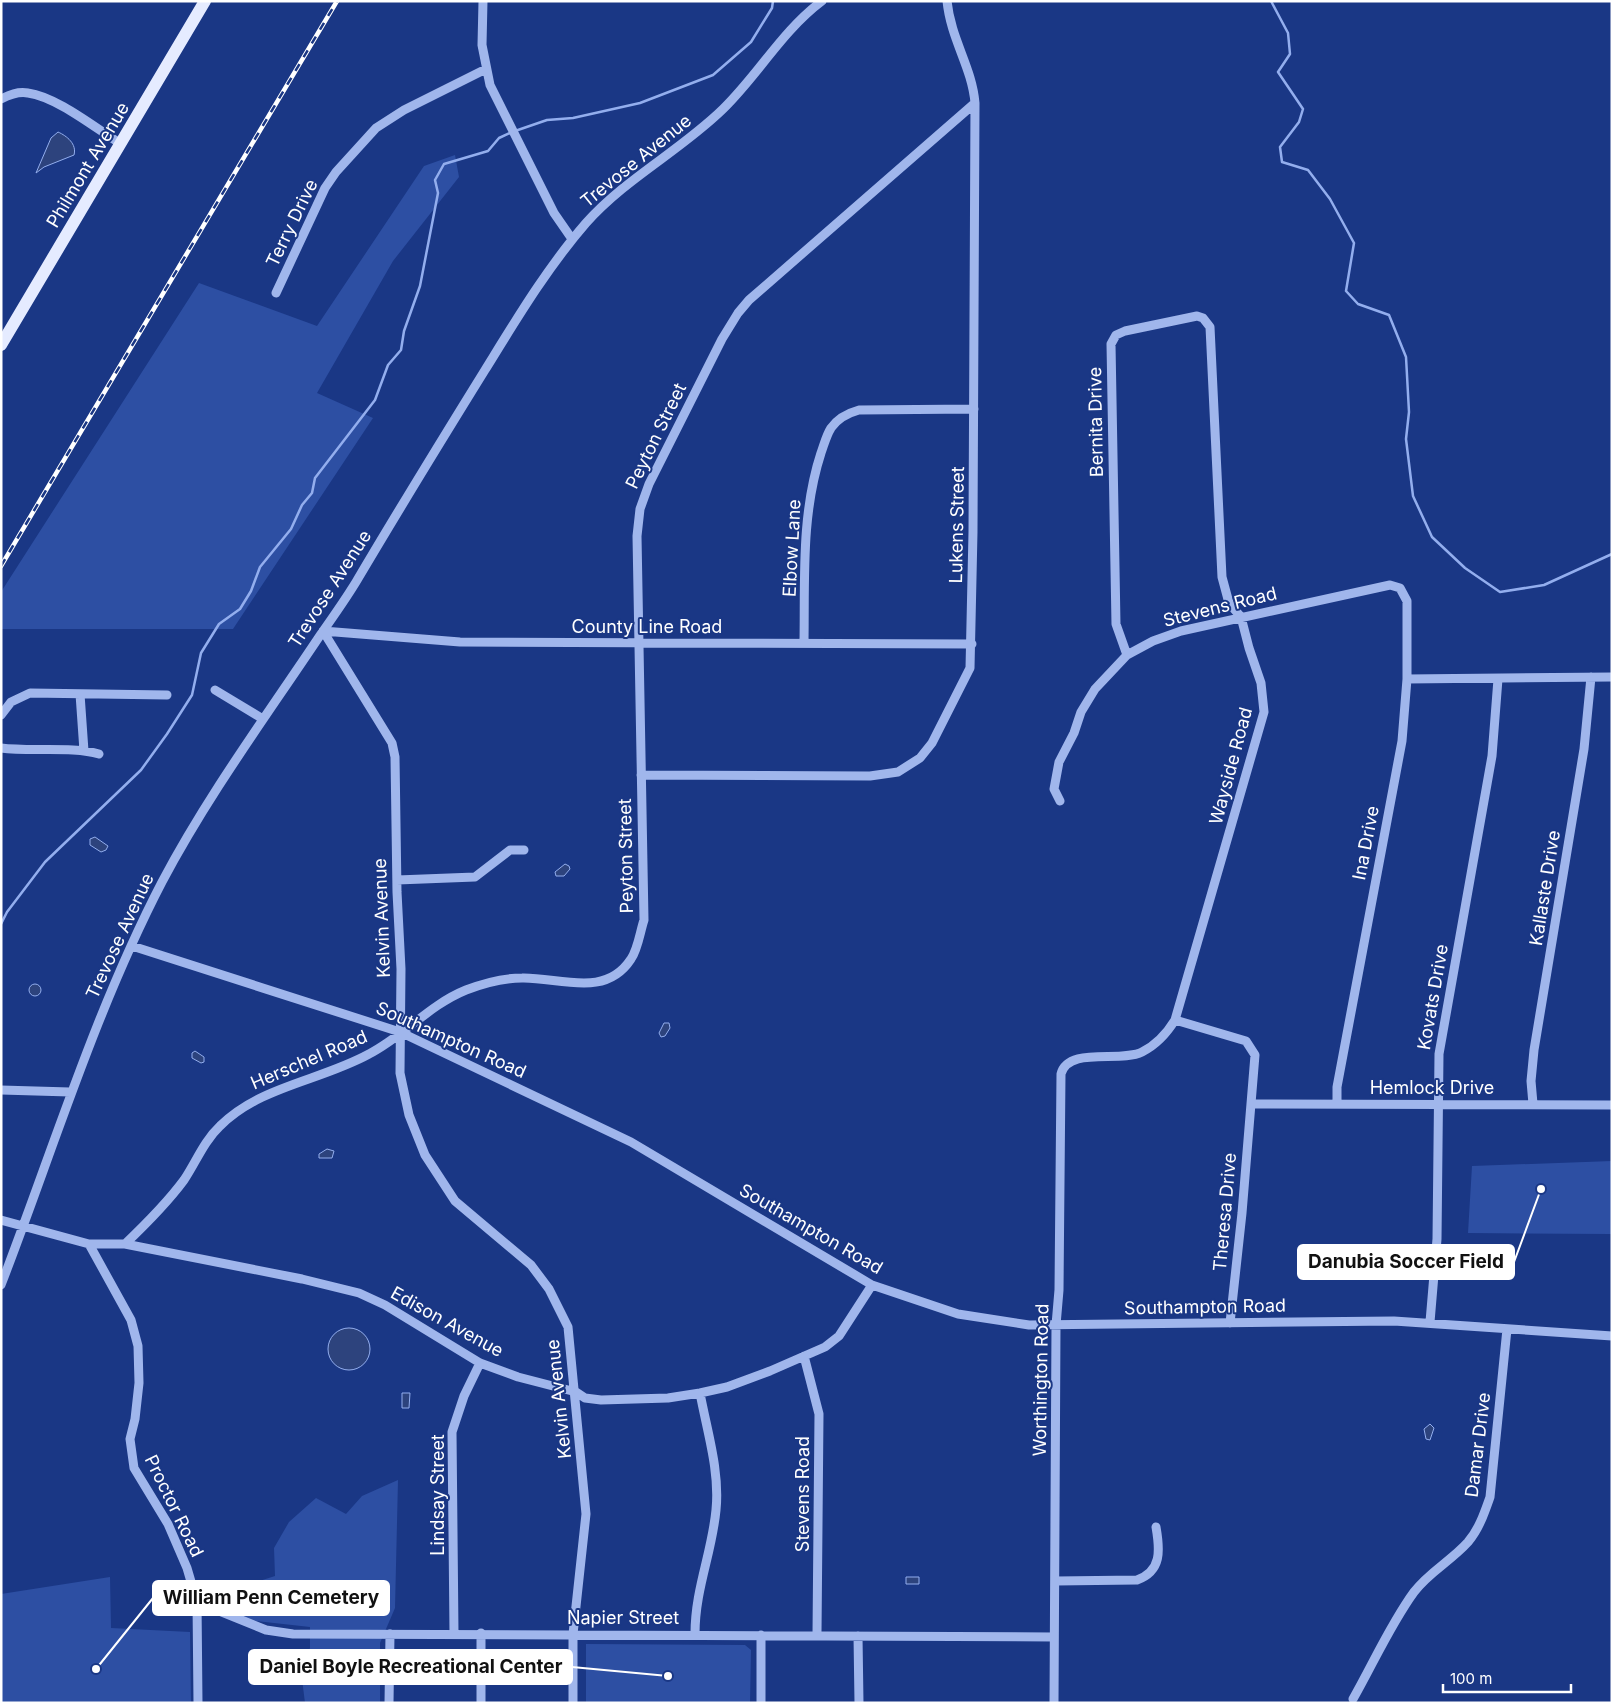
<svg xmlns="http://www.w3.org/2000/svg" width="1613" height="1704" font-family="Inter,sans-serif">
<style>
.green{fill:#2d4fa3}
.water{fill:#2d437d;stroke:#93aeee}
.lines{fill:none;stroke-linecap:round;stroke-linejoin:round}
.stream{stroke:#93aeee;stroke-width:2.5}
.minor{stroke:#a0b6ec;stroke-width:9}
.major{stroke:#e5ebff;stroke-width:12}
.rail-casing{stroke:#fff;stroke-width:4.5}
.rail{stroke:#1a3785;stroke-width:2.5;stroke-dasharray:8;stroke-linecap:butt}
.labels{text-anchor:middle;stroke-width:4;stroke-linejoin:round;paint-order:stroke}
.street-label{font-size:18px;fill:#fff;stroke:#1a3785}
.leader{fill:none;stroke:#fff;stroke-width:2}
.callout-dot{fill:#fff;stroke:#1a3785;stroke-width:2}
.callout{fill:#fff;stroke:#fff;stroke-width:2}
.callout-label{font-size:19px;text-anchor:middle;font-weight:bold;fill:#111}
</style>
<rect width="100%" height="100%" fill="#1a3785"/>
<path class="green" d="M455,155L459,177L393,261L317,393L373,418L233,629H1V592L199,283L317,326L424,166Z
M1612,1161L1611,1234L1468,1233L1472,1166Z
M398,1480L395,1608L380,1643V1703H305L301,1671L310,1648V1627L256,1621L208,1601L204,1591L234,1589L275,1576L274,1548L289,1522L316,1498L346,1514L362,1496Z
M110,1577L111,1628L190,1632L191,1703H1V1594Z
M586,1644L745,1645L751,1650L750,1703H586Z"/>
<path class="water" d="M58,132C67,136 77,144 74,155L44,167L36,173L51,138Z
M95,837L108,846L106,850L101,852L90,845V839Z
M565,864L569,866L570,869L564,876H556L555,872Z
M29 990a6 6 0 1 1 12 0a6 6 0 1 1-12 0Z
M664,1023H669L670,1028L665,1036L661,1037L659,1033Z
M195,1051L204,1057V1062L201,1063L192,1058V1053Z
M327,1149L334,1151L332,1158H319V1154Z
M328 1349a21 21 0 1 1 42 0a21 21 0 1 1-42 0Z
M402,1393H410L409,1408H402Z
M1430,1424L1434,1428L1430,1440L1426,1439L1424,1429Z
M906,1577H919V1584H906Z"/>
<g class="lines">
<path class="stream" d="M1271,1L1288,33L1290,54L1278,72L1303,109L1299,122L1280,147L1282,162L1308,170L1330,199L1354,243L1346,291L1358,304L1389,315L1406,357L1409,412L1406,439L1413,496L1432,537L1465,568L1500,592L1544,585L1612,554
M515,131L547,120L573,118L640,103L713,75L751,42L772,8L773,1
M1,924L7,912L45,862L141,770L167,734L192,695L201,653L219,624L240,609L251,591L260,567L291,529L302,505L312,493L315,478L375,400L388,365L401,350L404,331L420,286L438,193L435,180L444,164L488,151L499,138L510,133"/>
<path class="minor" d="M483,1L482,45L490,85L554,213L572,239
M1,99C9,95 18,91 28,93C57,97 95,128 121,144
M276,293L325,188L336,172L376,128L404,110L486,69
M323,631L392,743L395,757L397,892L401,969L400,1073L409,1115L425,1155L455,1201L531,1265L549,1289L568,1327L586,1514L573,1634V1703
M323,631L460,642L972,644
M804,642C805,579 801,514 821,453C824,445 826,436 831,428C838,418 848,413 859,410L974,409
M1407,679L1612,677
M215,690L263,719
M80,694L84,751
M1,715L11,702L30,693L167,695
M1,748C31,752 73,746 99,754
M641,775L870,776L898,772L920,758L932,743L970,668L973,532L975,103C972,67 951,40 947,1
M1060,801L1054,789L1059,762L1074,733L1081,712L1095,689L1127,655L1153,641L1181,631L1390,585L1400,588L1407,601V679L1402,741L1337,1087V1103
M397,880L475,877L510,850H524
M132,946L400,1032L631,1142L872,1285L958,1314L1029,1325L1394,1321L1612,1336
M1175,1020L1246,1041L1255,1055L1242,1213L1230,1323
M1,1090L70,1092
M1252,1104L1612,1105
M1533,1104L1531,1081L1534,1050L1584,749L1591,677
M1,1220L89,1244H125L302,1279L359,1293L385,1305L480,1363L518,1377L576,1392L585,1398L601,1400L668,1398L700,1393L727,1387L770,1371L825,1347L839,1336L872,1285
M89,1244L131,1320L138,1346L139,1383L135,1419L130,1439L134,1468L168,1524L187,1568L197,1602L198,1703
M125,1244C146,1224 167,1203 184,1180C196,1162 204,1141 220,1126C260,1086 320,1081 369,1054C404,1036 429,1005 466,990C484,983 503,978 522,978C559,977 605,999 631,959C638,949 640,932 644,920L637,536L640,509L649,484L722,339L738,313L749,300L975,103
M1,1285C53,1150 95,1011 162,882C208,795 267,715 321,634C333,617 345,600 356,582C398,511 441,441 485,370C516,320 547,268 586,223C626,178 680,151 723,109C758,75 782,31 822,1
M1430,1322L1437,1239L1439,1054L1492,756L1498,679
M804,1356L819,1414L817,1634
M1056,1581L1137,1580C1162,1571 1160,1550 1156,1527
M197,1602L266,1630L293,1634L1054,1637
M454,1633L452,1432L464,1396L480,1363
M481,1633V1703
M695,1634C695,1589 712,1553 716,1510C720,1471 707,1431 700,1393
M761,1635V1703
M858,1636L859,1703
M1353,1699C1373,1664 1390,1625 1414,1592C1429,1572 1451,1561 1468,1542C1479,1529 1484,1514 1490,1497L1507,1329
M389,1703L390,1634
M1054,1703L1056,1325L1059,1290L1061,1074C1068,1046 1120,1063 1142,1052C1156,1045 1167,1033 1175,1020L1264,712L1261,683L1249,648L1241,617L1229,603L1222,577L1210,327L1203,318L1197,316L1125,331L1116,335L1111,344L1116,624L1127,655"/>
<path class="major" d="M1,345L205,1"/>
<defs>
<path id="rail" d="M1,566L337,1"/>
</defs>
<use href="#rail" class="rail-casing"/>
<use href="#rail" class="rail"/>
</g>
<g class="labels">
<g class="street-label">
<text transform="translate(636 161) rotate(-39)" y="6">Trevose Avenue</text>
<text transform="translate(88 165) rotate(-59)" y="6">Philmont Avenue</text>
<text transform="translate(292 223) rotate(-64)" y="6">Terry Drive</text>
<text transform="translate(1096 422) rotate(-91)" y="6">Bernita Drive</text>
<text transform="translate(656 436) rotate(-64)" y="6">Peyton Street</text>
<text transform="translate(957 525) rotate(-89)" y="6">Lukens Street</text>
<text transform="translate(792 548) rotate(-87)" y="6">Elbow Lane</text>
<text transform="translate(330 589) rotate(-57)" y="6">Trevose Avenue</text>
<text transform="translate(1220 607) rotate(-14)" y="6">Stevens Road</text>
<text x="647" y="633">County Line Road</text>
<text transform="translate(1231 766) rotate(-75)" y="6">Wayside Road</text>
<text transform="translate(1366 843) rotate(-79)" y="6">Ina Drive</text>
<text transform="translate(626 856) rotate(-91)" y="6">Peyton Street</text>
<text transform="translate(1545 888) rotate(-81)" y="6">Kallaste Drive</text>
<text transform="translate(382 918) rotate(-92)" y="6">Kelvin Avenue</text>
<text transform="translate(120 936) rotate(-65)" y="6">Trevose Avenue</text>
<text transform="translate(1433 997) rotate(-80)" y="6">Kovats Drive</text>
<text transform="translate(451 1040) rotate(24)" y="6">Southampton Road</text>
<text transform="translate(309 1060) rotate(-23)" y="6">Herschel Road</text>
<text x="1432" y="1094">Hemlock Drive</text>
<text transform="translate(1225 1212) rotate(-85)" y="6">Theresa Drive</text>
<text transform="translate(811 1229) rotate(30)" y="6">Southampton Road</text>
<text transform="translate(1205 1307) rotate(-1)" y="6">Southampton Road</text>
<text transform="translate(447 1322) rotate(29)" y="6">Edison Avenue</text>
<text transform="translate(1041 1380) rotate(-89)" y="6">Worthington Road</text>
<text transform="translate(559 1399) rotate(-96)" y="6">Kelvin Avenue</text>
<text transform="translate(1478 1445) rotate(-83)" y="6">Damar Drive</text>
<text transform="translate(803 1494) rotate(-90)" y="6">Stevens Road</text>
<text transform="translate(438 1495) rotate(-90)" y="6">Lindsay Street</text>
<text transform="translate(174 1506) rotate(64)" y="6">Proctor Road</text>
<text x="623" y="1624">Napier Street</text>
</g>
</g>
<path class="leader" d="M1541 1189L1514 1262M96 1669L153 1598M668 1676L572 1667"/>
<g class="callout-dot">
<circle cx="1541" cy="1189" r="5"/>
<circle cx="96" cy="1669" r="5"/>
<circle cx="668" cy="1676" r="5"/>
</g>
<g class="callout">
<rect x="1298" y="1245" width="216" height="34" rx="5"/>
<rect x="153" y="1581" width="236" height="34" rx="5"/>
<rect x="249" y="1650" width="323" height="34" rx="5"/>
</g>
<g class="callout-label">
<text x="1406" y="1268">Danubia Soccer Field</text>
<text x="271" y="1604">William Penn Cemetery</text>
<text x="411" y="1673">Daniel Boyle Recreational Center</text>
</g>
<rect width="1613" height="1704" fill="none" stroke="#ffffff" stroke-width="5"/>
<path d="M1443 1684v8h128v-8" fill="none" stroke="#ffffff" stroke-width="2.5"/>
<text x="1450" y="1684" font-size="15" fill="#ffffff" stroke="#1a3785" stroke-width="4" paint-order="stroke">100 m</text>
</svg>
